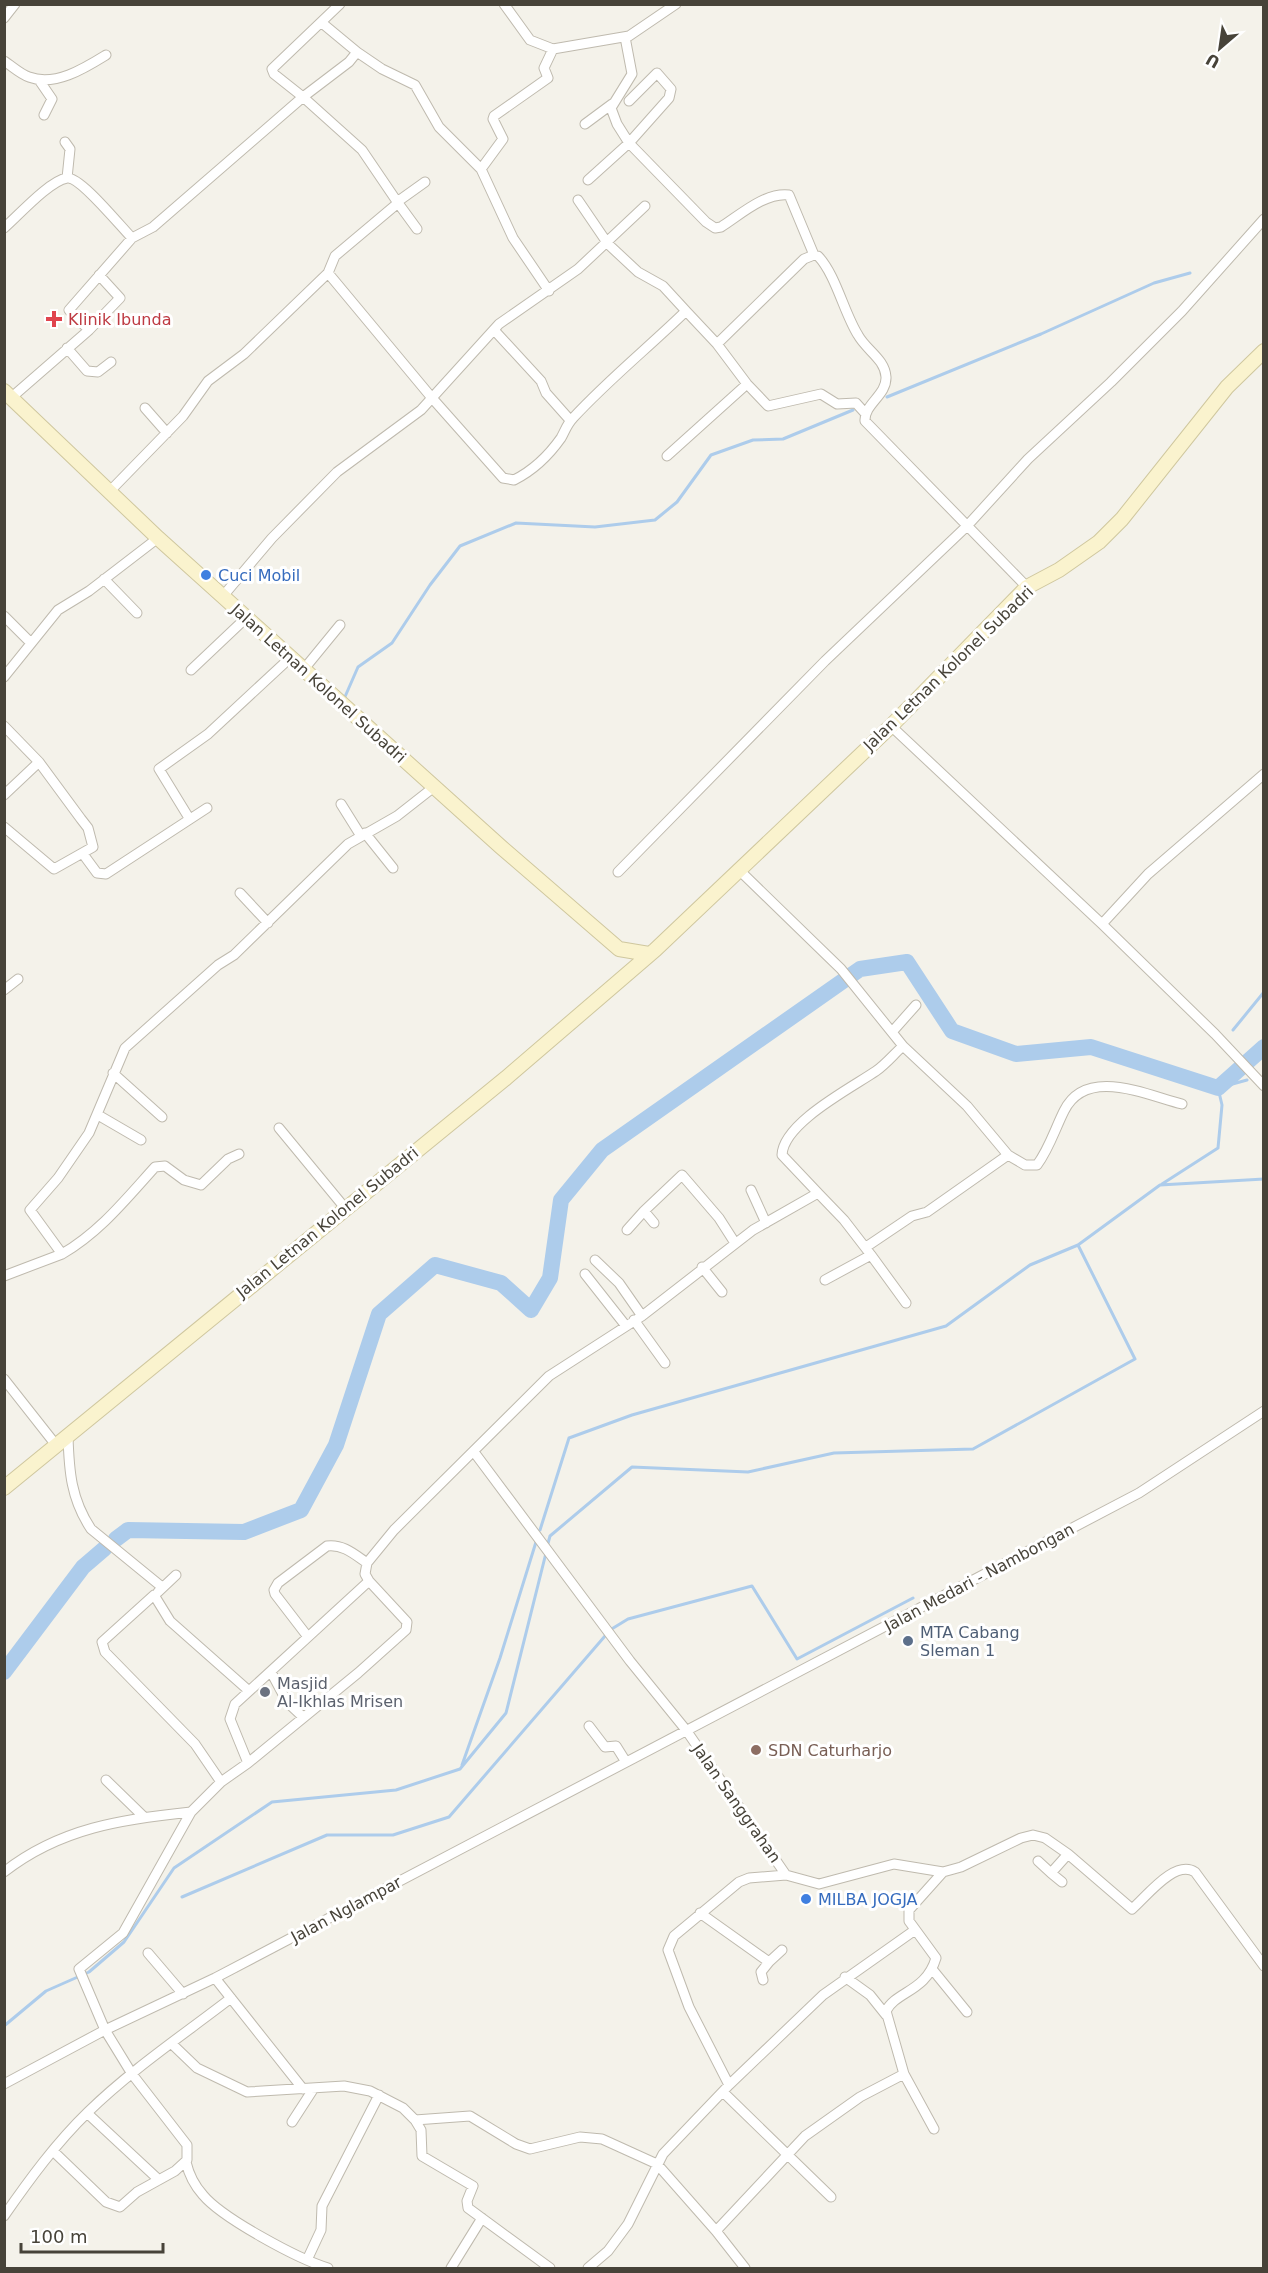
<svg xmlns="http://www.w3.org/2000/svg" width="1268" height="2273" font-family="'DejaVu Sans',sans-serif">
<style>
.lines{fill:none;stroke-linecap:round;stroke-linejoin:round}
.stream{stroke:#adcceb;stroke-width:3}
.river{stroke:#adcceb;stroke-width:16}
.street-casing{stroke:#bfbaae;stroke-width:11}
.secondary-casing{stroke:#cfc79e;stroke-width:16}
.street{stroke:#fff;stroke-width:9}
.secondary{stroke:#faf3ce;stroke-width:14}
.health-dot{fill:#e0444e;stroke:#fff;stroke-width:2}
.shop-dot{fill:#3f7fe0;stroke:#fff;stroke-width:2}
.service-dot{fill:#5c6f8a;stroke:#fff;stroke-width:2}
.worship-dot{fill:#6b7280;stroke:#fff;stroke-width:2}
.education-dot{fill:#8d6e63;stroke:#fff;stroke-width:2}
.labels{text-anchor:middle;stroke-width:6;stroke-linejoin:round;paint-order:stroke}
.health-label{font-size:16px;fill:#be3a42;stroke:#fff;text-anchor:start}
.shop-label{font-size:16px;fill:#366cbe;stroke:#fff;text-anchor:start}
.street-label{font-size:16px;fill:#474339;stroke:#fff}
.service-label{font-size:16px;fill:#4e5e75;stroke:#fff;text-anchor:start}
.worship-label{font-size:16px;fill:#5b616d;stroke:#fff;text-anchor:start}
.education-label{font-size:16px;fill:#785e54;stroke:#fff;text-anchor:start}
</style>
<rect width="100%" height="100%" fill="#f4f2ea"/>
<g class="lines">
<path class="stream" d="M887,397L1041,334L1154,283L1190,273
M344,699L358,667L392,643L430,585L460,546L516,523L595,527L655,520L677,502L711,455L753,440L783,439L853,410
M1233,1030L1264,992
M1162,1184L1218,1148L1222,1105L1218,1088L1247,1080
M540,1530L569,1438L632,1415L946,1326L1030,1265L1078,1245
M547,1547L550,1536L632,1467L748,1472L834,1453L973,1449L1135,1359L1078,1245L1160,1185L1264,1179
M610,1630L628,1619L752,1586L797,1659L913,1598
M462,1765L500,1658L536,1542
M182,1897L327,1835H393L449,1817L605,1636
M4,2026L46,1991L89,1972L124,1942L174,1868L272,1802L396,1790L460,1769L506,1713L546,1553"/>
<path class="river" d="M116,1539L128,1530L244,1532L301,1510L336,1445L379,1314L435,1265L501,1283L531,1310L550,1278L561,1200L602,1150L860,969L907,962L952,1031L1016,1054L1091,1047L1218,1088L1264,1047
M4,1672L83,1567L104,1549"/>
<defs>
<path id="street" d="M504,4L530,40L553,49L629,36L676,4
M4,18L15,4
M322,23L357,52
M4,61C12,66 20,74 29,77C55,87 85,68 106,55
M39,80L52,99L44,115
M629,101L657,73L671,89L669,98L629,143L706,222L715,228L721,227C740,215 765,192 789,195L814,255
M585,124L612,104
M65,142L70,149L67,178
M588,180L629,143L617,124L611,108L632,74L625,37
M397,202L425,182
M398,203L417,229
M4,228C18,216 49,181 67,178C80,176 121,227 132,238L69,310L89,330L12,397
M132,238L153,227L303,97L274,74L272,69L340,4
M328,273L335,256L398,203L362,150L303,97L349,62L357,52L382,69L415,85L439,127L481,169
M549,291L513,238L481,169L503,139L493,119L494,116L548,78L544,68L553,49
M686,311L717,344L804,259L814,255L818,256C836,275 844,313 858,335C866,350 885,359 886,377C887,395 864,404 865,421L1027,587
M89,330L120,298L99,275
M494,330L541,381L546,393L570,420
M717,344L747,384L768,406L821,394L837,404L856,403L865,413
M67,348L87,371L98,372L111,362
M145,408L167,433
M667,456L747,384
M110,491L183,416L208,381L244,354L328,273L432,398L503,478L514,480C532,471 549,455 561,438C565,431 567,424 573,418C608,380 649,347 686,311L663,286L638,272L608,244L578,200
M104,579L137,613
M223,596L272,538L337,472L421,410L499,324L578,269L645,206
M4,616L31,643
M304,669L340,625
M191,670L247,617
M4,677L58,610L89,591L158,538
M4,726L39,762L81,819L88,828L93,847L54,869L4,827
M891,726L1102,924L1215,1034L1264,1086
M4,795L39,762
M341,804L361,836
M189,818L159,769L208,734L291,657
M365,833L393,868
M83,854L97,873L106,874L207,808
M738,869L841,969L903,1046L967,1106L1008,1155L927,1212L912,1216L866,1247
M618,872L825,661L967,526L1028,459L1111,382L1182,311L1264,219
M240,893L268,923
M1102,924L1148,874L1264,774
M4,990L18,979
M892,1032L916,1005
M113,1073L162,1117
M98,1115L141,1140
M279,1128L345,1208
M1008,1155L1025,1165H1037C1049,1149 1055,1129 1064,1111C1086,1066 1146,1095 1182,1104
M751,1190L766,1223
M818,1193L844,1220L871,1255L825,1280
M654,1223L644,1211L682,1175L719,1218L735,1243
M627,1230L644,1211
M62,1254C100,1232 126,1199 155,1167L165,1166L184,1180L201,1185L228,1159L239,1154
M871,1255L906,1303
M595,1260L619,1283L642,1316
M702,1267L722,1292
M585,1274L626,1326
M4,1276L62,1254L30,1210L58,1178L89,1133L125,1048L218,965L234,955L348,844L397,816L434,787
M634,1320L665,1363
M4,1379L56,1445
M68,1436C69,1471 71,1499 91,1529L162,1587
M474,1452L630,1661L686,1730L786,1875L749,1878L739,1882L674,1936L668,1950L689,2007L729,2085L663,2154L628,2224L608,2251L588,2268
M158,1592L176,1575
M308,1637L275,1594L274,1590L278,1583L327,1546C343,1544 354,1554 367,1563
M271,1672L287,1702L303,1717
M589,1726L605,1747L616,1746L626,1762
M248,1763L358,1673L406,1630L407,1622L369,1581
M106,1780L144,1817
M221,1782L195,1744L105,1652L102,1642L154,1595L170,1621L248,1690
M1038,1861L1051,1873L1068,1854
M4,1872C60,1828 123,1819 191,1812
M1051,1873L1062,1882
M786,1875L819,1884L894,1864L943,1872L961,1867L1021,1838L1033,1835L1045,1838L1068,1854L1132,1909C1147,1896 1175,1859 1195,1872L1264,1966
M700,1913L769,1962L782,1950
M148,1953L183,1994
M932,1969L967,2012
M845,1977L870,1995L886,2015
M215,1978L303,2089
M763,1980L761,1972L769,1962
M172,2044L197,2068L247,2092L344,2086L370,2091L403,2108L415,2120L421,2130L422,2156L473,2186L467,2201L468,2208L550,2268
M904,2074L934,2129
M4,2084L105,2030L215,1978L1139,1493L1264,1411
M729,2085L823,1995L915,1930
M723,2092L831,2197
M87,2113L159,2180
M415,2120L470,2116L516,2144L530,2149L580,2137L602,2139L657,2164L716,2231L805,2136L860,2097L904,2074L886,2011C896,1991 926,1992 936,1958L909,1921V1910L943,1872
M292,2122L314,2088
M53,2151L106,2202L120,2207L137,2192L175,2171L187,2160V2145L132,2074L105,2030L79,1969L123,1933L191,1812L221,1782L248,1763L230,1719L235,1704L369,1581L365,1574L367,1563L394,1530L549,1376L642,1316L753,1230L818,1193L782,1155C783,1123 851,1088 876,1071C886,1064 894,1054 903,1046
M186,2162C189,2175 194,2185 203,2195C222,2218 298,2259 328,2268
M4,2216C29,2180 56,2143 88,2112C131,2070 183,2035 231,1998
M716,2231L745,2268
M307,2260L321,2230L322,2206L379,2095
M451,2268L482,2218"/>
<path id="secondary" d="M4,391L158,538L501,847L619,949L649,954
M4,1488L506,1078L655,950L891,726L1027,587L1059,570L1099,542L1122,519L1227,387L1264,351"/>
</defs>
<use href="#street" class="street-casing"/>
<use href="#secondary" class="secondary-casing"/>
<use href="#street" class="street"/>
<use href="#secondary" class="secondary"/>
</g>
<path class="health-dot" d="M51 310h6v6h6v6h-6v6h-6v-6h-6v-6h6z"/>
<g class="shop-dot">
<circle cx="206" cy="575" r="6"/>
<circle cx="806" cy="1899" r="6"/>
</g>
<circle class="service-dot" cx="908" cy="1641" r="6"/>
<circle class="worship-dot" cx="265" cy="1692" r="6"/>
<circle class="education-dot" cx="756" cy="1750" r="6"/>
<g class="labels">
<g class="health-label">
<text x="68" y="325">Klinik Ibunda</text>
</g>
<g class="shop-label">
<text x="218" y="581">Cuci Mobil</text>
<text x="818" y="1905">MILBA JOGJA</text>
</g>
<g class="street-label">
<text transform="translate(948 668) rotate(-44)" y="6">Jalan Letnan Kolonel Subadri</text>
<text transform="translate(319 683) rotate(42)" y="6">Jalan Letnan Kolonel Subadri</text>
<text transform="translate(327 1222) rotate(-39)" y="6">Jalan Letnan Kolonel Subadri</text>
<text transform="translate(979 1577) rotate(-28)" y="6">Jalan Medari - Nambongan</text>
<text transform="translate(737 1803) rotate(55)" y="6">Jalan Sanggrahan</text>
<text transform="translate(346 1909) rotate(-28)" y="6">Jalan Nglampar</text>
</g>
<g class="service-label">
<text x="920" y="1638">MTA Cabang<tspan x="920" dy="18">Sleman 1</tspan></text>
</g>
<g class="worship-label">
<text x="277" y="1689">Masjid<tspan x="277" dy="18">Al-Ikhlas Mrisen</tspan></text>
</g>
<g class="education-label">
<text x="768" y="1756">SDN Caturharjo</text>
</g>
</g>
<rect width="1268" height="2273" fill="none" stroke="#474339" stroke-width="12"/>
<g transform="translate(1220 48) rotate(209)" stroke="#ffffff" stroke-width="4.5" paint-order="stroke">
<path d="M0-4.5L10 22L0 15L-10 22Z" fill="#474339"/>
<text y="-9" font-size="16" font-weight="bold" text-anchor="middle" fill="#474339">U</text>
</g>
<path d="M21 2243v9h142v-9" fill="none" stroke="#474339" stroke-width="3"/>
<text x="30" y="2243" font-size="18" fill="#474339" stroke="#ffffff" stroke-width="4.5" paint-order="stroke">100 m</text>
</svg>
